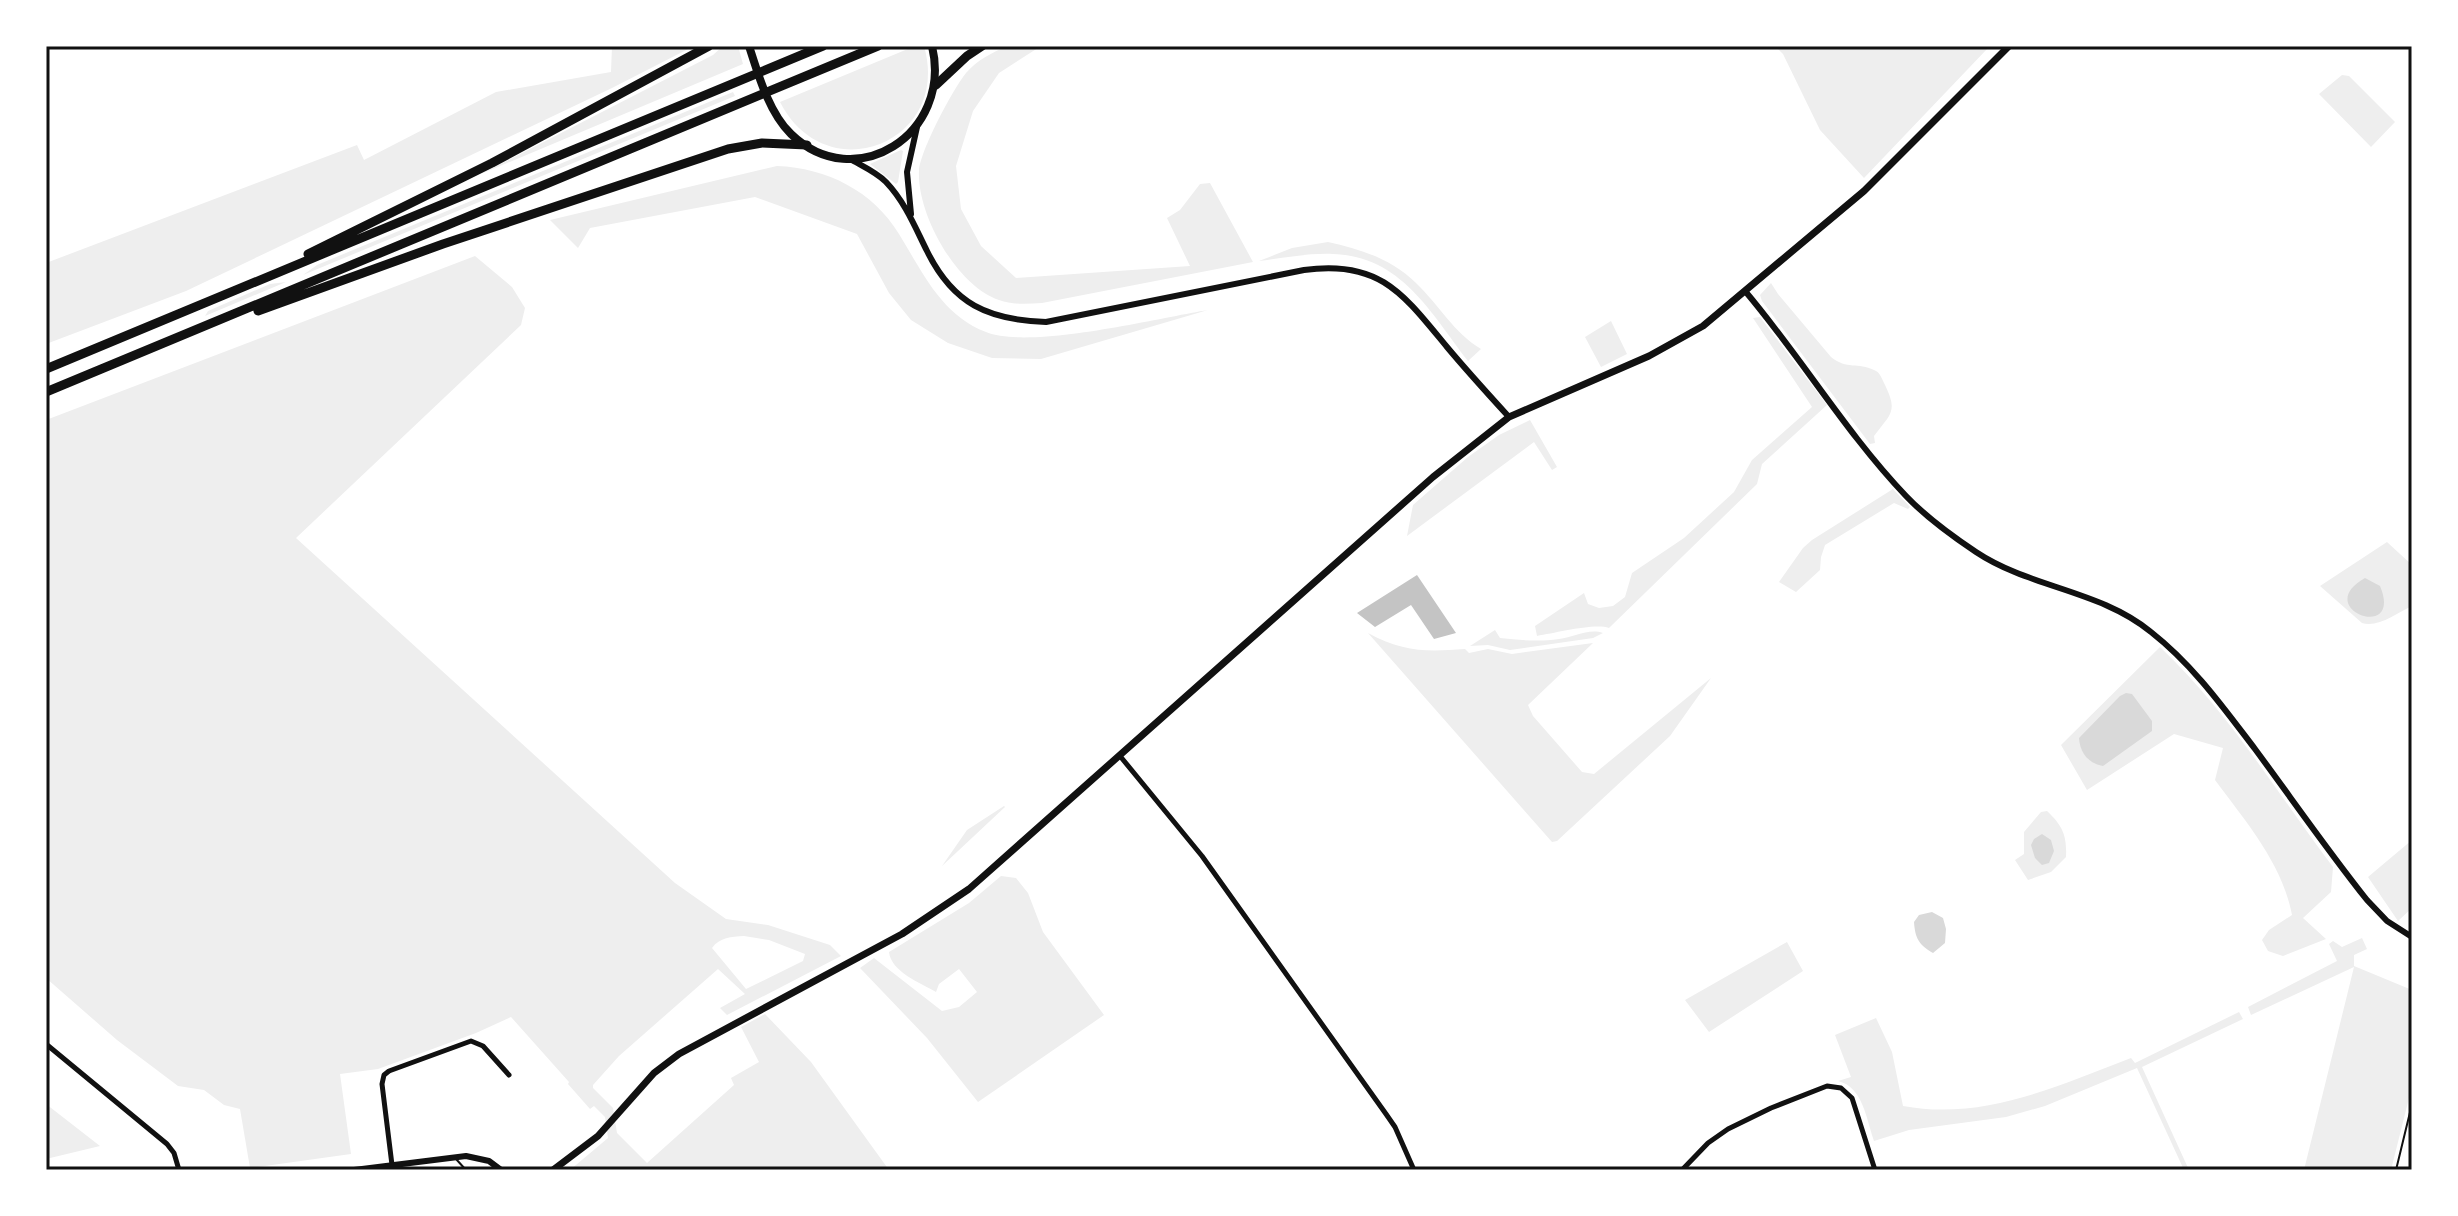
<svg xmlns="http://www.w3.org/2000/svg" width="2458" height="1216" font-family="'Work Sans',sans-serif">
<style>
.green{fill:#eee;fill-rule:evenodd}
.water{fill:#d9d9d9}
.building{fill:#c4c4c4}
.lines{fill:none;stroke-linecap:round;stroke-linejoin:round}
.service{stroke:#111;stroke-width:2}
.minor{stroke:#111;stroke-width:5}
.tertiary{stroke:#111;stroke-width:6}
.secondary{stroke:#111;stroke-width:7}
.primary{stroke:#111;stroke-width:8}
.motorway{stroke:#111;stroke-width:9}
.neatline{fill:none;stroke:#111;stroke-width:3}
</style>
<rect width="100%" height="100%" fill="#fff"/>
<path class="green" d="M612,46H694L612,88L186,291L46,344V263L357,145L364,160L496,92L611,72Z
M723,46H738L743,64L481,174L713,55Z
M915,46H924C952,143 826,192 780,102Z
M1007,46H1041L999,73L973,111L956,166L961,209L981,246L1016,278L1190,266L1167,218L1180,210L1200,184L1210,183L1253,262L1042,303C1027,304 1013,305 999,300C957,286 917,215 919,171C920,151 953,89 966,73C977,60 992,53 1007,46Z
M1775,46H1977L1988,48L1864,178L1820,130L1783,54Z
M2342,75L2349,76L2395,122L2371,147L2319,94Z
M733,92L735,96L303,275L317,265Z
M901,150L903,151L898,182L896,184L870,164Z
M777,166C827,168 873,191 899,234C922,271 941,315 986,332C1030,350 1158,318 1208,310L1041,359L992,358L948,343L911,320L889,293L857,234L755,197L590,228L578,248L550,220Z
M1328,242C1360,249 1392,259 1416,283C1439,305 1454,333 1481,349L1468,361C1431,313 1401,256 1333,254C1308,253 1283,258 1259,261L1292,248Z
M475,256L512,287L525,308L521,325L296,538L675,883L726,919L768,925L830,945L841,956L727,1015L720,1008L745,994L718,969L619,1056L593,1085V1088L613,1108L617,1133L647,1163L734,1085L731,1078L759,1062L741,1027L765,1014L811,1062L889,1170H570L608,1138L605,1117L594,1106L590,1109L568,1084L569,1082L511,1017L476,1033L378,1069L340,1074L351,1154L250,1168L240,1109L224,1105L204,1090L178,1086L117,1040L46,978V420ZM744,936L769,940L805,954L803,961L746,989L712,948C720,937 731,937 744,936Z
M286,282L205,316L208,311L270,284Z
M1771,283L1778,294L1831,357C1847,370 1858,362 1874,370C1880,372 1882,379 1885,385C1898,412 1891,413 1874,436L1875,443L1870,444L1762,301L1760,295Z
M1760,317L1827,405L1762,464L1757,484L1609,628C1594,623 1556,633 1537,636L1535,626L1584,593L1588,604L1599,608L1613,606L1625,597L1632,573L1684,538L1734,492L1752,460L1812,407L1753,318Z
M1611,321L1627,354L1601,367L1585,337Z
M1530,420L1557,467L1552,470L1534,442L1407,536L1413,505L1468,457L1499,435Z
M1893,489L1910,507L1908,509L1894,503L1825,545L1821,557L1820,570L1796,592L1779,582L1803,548L1812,540Z
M2387,542L2412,565V606C2397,613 2378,628 2362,623L2320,586Z
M1495,630L1500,638C1519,640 1539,642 1559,639C1574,637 1589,628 1603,633L1593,638L1510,650L1488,645L1470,646Z
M1368,633C1403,652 1426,652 1465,649L1469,653L1488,649L1512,654L1593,643L1528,705L1533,716L1582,772L1594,774L1711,678L1670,736L1557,841L1552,842Z
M2160,647C2228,711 2277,793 2333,867L2331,892L2303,918L2326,939L2283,956L2268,951L2262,940L2269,930L2292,915C2282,863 2246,822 2215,780L2223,748L2174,734L2087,790L2061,745Z
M1004,806L1005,807L942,866L967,830Z
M2047,811C2063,826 2067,836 2066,857L2051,872L2028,880L2015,860L2024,854V832L2041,812Z
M2412,840V908L2398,921L2368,877Z
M1001,876L1016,878L1028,893L1043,932L1104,1015L978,1102L927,1038L860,968L874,958L942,1011L959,1007L977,992L959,969L939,984L936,992C921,983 891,972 889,952L969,903Z
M2362,938L2367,949L2354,955V966L2412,990V1086L2391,1170H2304L2354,967L2251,1015L2248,1007L2337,961L2329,944L2333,941L2342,947Z
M1787,942L1803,971L1709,1032L1685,1000Z
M2239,1012L2243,1019L2142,1067L2189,1170H2184L2137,1068L2045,1106L2006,1117L1909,1130L1874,1141C1866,1118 1863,1087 1838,1081L1851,1077L1835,1035L1876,1018L1892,1052L1903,1106C1983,1121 2058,1086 2131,1058L2135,1063Z
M46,1104L100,1146L46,1159Z"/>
<path class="water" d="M2365,578L2380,586C2404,643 2310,609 2365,578Z
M2126,693L2132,694L2152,721V731L2103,766C2088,763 2080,753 2079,738L2120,696Z
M2042,834L2051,840L2054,851L2049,863L2042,865L2035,858L2031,845L2034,839Z
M1932,912L1943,918L1946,929L1945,943L1933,953C1919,945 1915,938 1914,922L1919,915Z"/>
<path class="building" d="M1417,575L1456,633L1434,639L1411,605L1375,627L1357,613Z"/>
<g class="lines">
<path class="service" d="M456,1159L466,1170
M2396,1170L2412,1104"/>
<path class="minor" d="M1120,756L1202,856L1386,1114L1395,1127L1414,1170
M46,1044L167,1144L174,1153L179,1170
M392,1165L382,1084L384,1075L389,1071L471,1041L483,1046L509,1075
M1682,1170L1708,1143L1728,1129L1771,1108L1827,1086L1841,1088L1852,1098L1875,1170"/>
<path class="tertiary" d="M850,159C862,166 876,172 886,182C905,202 915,227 927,251C953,304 988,320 1046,322L1304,270C1380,259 1404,295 1447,347C1467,371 1488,394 1509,417
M911,214L907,172L917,127
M1745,291C1801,357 1846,433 1906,496C1926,517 1952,536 1976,552C2030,588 2100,590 2151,632C2193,665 2223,707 2255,749C2292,799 2328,851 2367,900L2387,921L2412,937
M354,1170L466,1156L489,1161L501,1170"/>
<path class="secondary" d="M553,1170L598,1136L654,1073L679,1054L902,934L969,889L1433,477L1509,417L1649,356L1703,326L1864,191L2009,46"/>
<path class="primary" d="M749,46C758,74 769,113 791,134C855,196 953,134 932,46"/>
<path class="motorway" d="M936,85L967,56L982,46
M308,254L492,163L709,46
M258,311L443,244L728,149L762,143L807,145
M46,369L823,46
M46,392L878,46"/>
</g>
<rect width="2458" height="1216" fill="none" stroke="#ffffff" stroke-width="96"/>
<rect x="48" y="48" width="2362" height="1120" class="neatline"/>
</svg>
